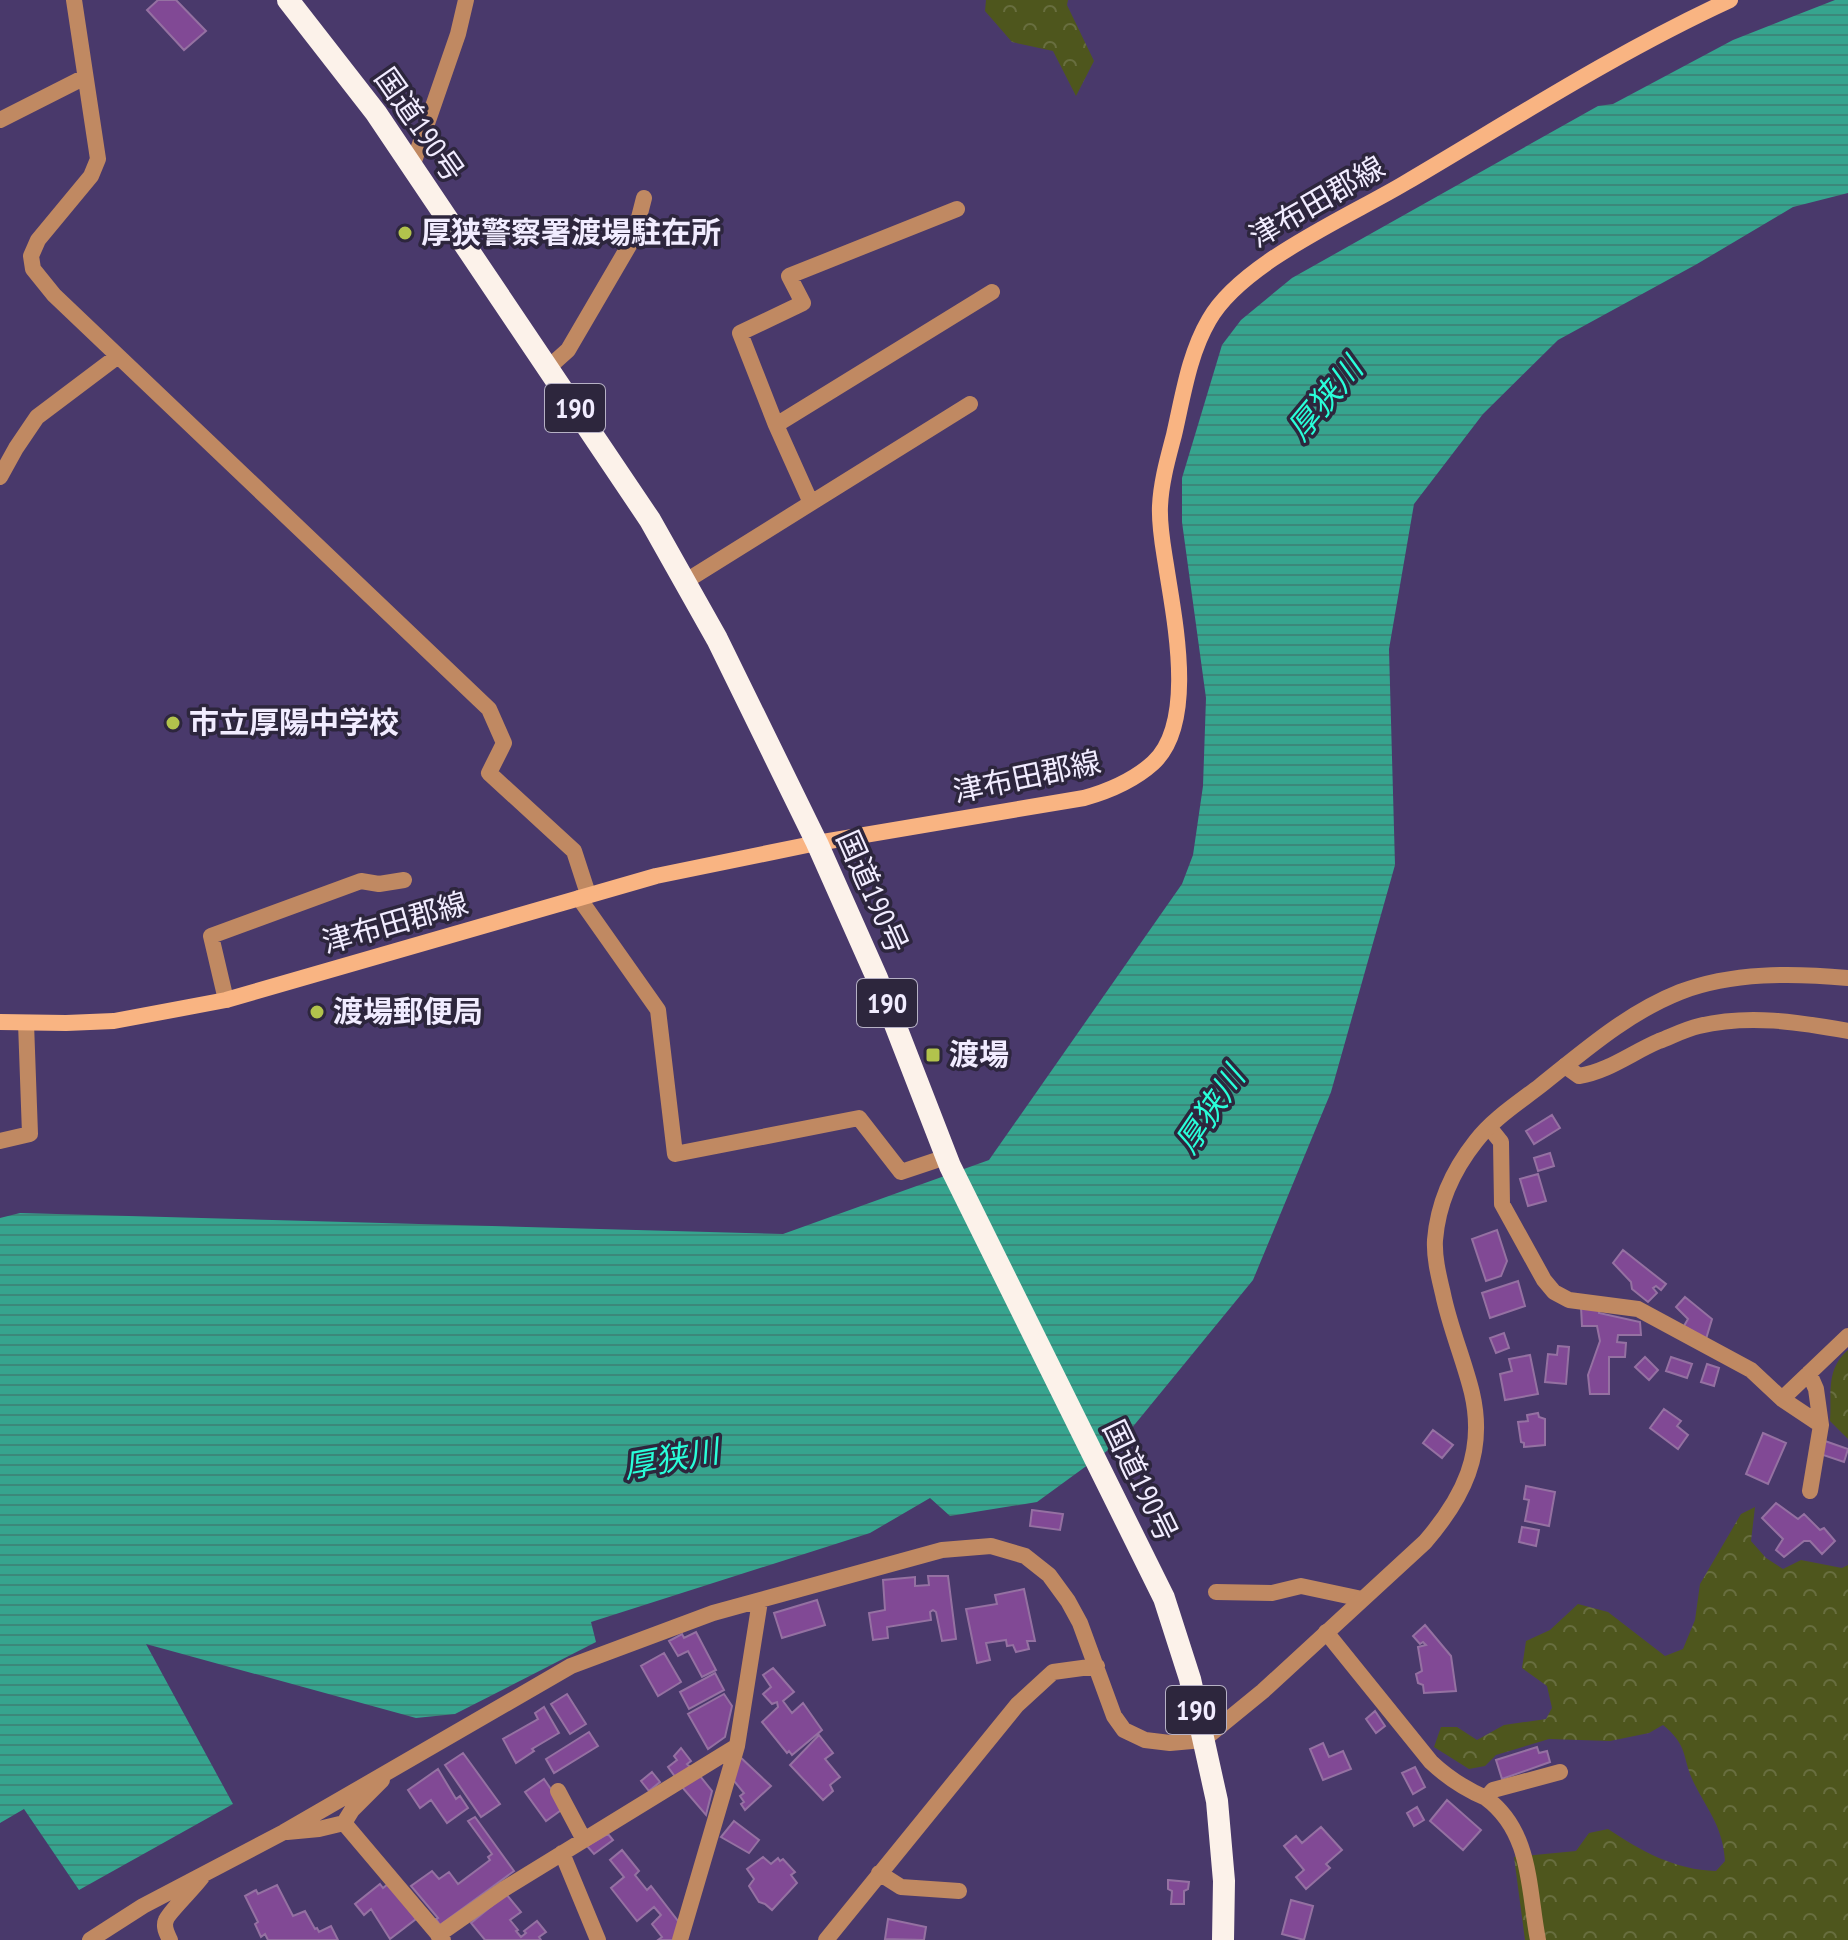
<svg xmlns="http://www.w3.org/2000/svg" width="1848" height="1940" font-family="'PT Sans Narrow','Noto Sans JP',sans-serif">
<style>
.forest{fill:url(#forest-crowns)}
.water{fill:url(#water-rules)}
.building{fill:#814995;stroke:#9571a2;stroke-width:2}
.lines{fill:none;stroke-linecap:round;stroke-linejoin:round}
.minor{stroke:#c08962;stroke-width:16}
.tertiary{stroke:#c08962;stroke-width:16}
.secondary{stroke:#f9b482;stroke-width:16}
.trunk{stroke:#fcf2ea;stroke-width:22}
.poi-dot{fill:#b2c34c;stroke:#2d263d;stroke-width:3}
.labels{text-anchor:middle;stroke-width:7;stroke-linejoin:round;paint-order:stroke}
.shield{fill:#2d263d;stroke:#b6b1c5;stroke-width:2}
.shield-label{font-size:28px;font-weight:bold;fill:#f1ecff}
.street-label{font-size:30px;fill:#f1ecff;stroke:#2d263d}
.poi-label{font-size:30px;font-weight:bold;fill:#f1ecff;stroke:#2d263d;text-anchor:start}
.water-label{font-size:32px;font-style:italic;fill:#29fed9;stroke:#2d263d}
</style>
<defs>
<pattern id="forest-crowns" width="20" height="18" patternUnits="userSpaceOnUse" patternTransform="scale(2)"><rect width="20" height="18" fill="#4e561d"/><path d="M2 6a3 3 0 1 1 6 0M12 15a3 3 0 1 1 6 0" fill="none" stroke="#686e3f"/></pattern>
<pattern id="water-rules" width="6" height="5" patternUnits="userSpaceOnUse" patternTransform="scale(2)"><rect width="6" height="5" fill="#36a48e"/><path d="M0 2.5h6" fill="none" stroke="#3b887a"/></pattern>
</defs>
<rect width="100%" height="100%" fill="#49396b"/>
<path class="forest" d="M986,0H1068L1067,5L1094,61L1076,96L1053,51L1012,42L985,11Z
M1848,1350V1439L1830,1421C1832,1394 1825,1370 1848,1350Z
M1755,1507L1751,1541L1766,1558L1783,1569L1801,1560L1842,1568L1848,1565V1940H1525L1514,1857L1576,1851L1589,1833L1608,1829C1641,1851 1675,1870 1716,1871L1725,1861C1723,1828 1709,1812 1695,1785C1681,1758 1690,1747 1663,1725L1649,1733L1610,1741L1549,1739L1496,1755L1485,1766L1469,1769L1434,1747L1441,1727H1457L1477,1740L1504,1725L1546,1719L1552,1708L1547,1686L1522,1668L1526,1641L1550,1630L1578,1604L1608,1612L1665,1656L1683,1649L1695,1620L1700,1584L1741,1514Z"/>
<path class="water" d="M1835,0H1848V193L1793,207L1697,264L1558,340L1483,414L1414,504L1389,649L1395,865L1331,1092L1253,1280L1122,1440L1037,1502L950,1516L930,1498L870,1533L591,1622L596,1642L455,1714L416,1718L146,1644L233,1804L79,1890L24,1809L0,1823V1218L20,1213L783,1234L989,1160L1182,884L1193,855L1203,786L1206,698L1182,522V478L1222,345L1241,320L1292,278L1598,106L1613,104L1733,40Z"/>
<path class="building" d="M158,0H176L206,31L184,50L147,10Z
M1552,1115L1560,1128L1534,1144L1526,1131Z
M1550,1153L1554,1166L1538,1171L1534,1158Z
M1538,1174L1546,1201L1528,1206L1520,1179Z
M1497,1230L1507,1261L1501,1276L1486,1281L1472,1239Z
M1623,1250L1666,1284L1661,1290L1656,1286L1653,1288L1657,1293L1648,1302L1632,1289L1631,1282L1613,1263Z
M1518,1281L1525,1306L1490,1318L1482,1293Z
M1685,1297L1712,1319L1706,1339L1684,1326L1688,1319L1676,1307Z
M1581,1307L1599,1308V1313L1640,1322L1641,1335H1618L1617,1342L1626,1343L1625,1357H1609V1394H1590L1588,1375L1600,1341L1597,1326H1582Z
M1504,1333L1509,1348L1496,1353L1490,1338Z
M1558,1346L1569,1347L1566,1384L1545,1382L1548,1354L1557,1355Z
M1530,1355L1538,1394L1505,1400L1500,1374L1512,1371L1509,1359Z
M1645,1357L1658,1370L1649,1380L1635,1367Z
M1671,1357L1692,1364L1687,1378L1666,1371Z
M1707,1364L1719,1368L1714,1386L1701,1382Z
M1664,1409L1681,1421L1677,1426L1688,1435L1678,1449L1650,1428Z
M1538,1413L1539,1417L1545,1419V1445L1524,1447V1443L1521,1442L1518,1422L1528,1421L1527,1415Z
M1433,1430L1453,1445L1442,1458L1423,1443Z
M1763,1433L1786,1443L1768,1484L1746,1474Z
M1825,1441L1848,1449L1844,1462L1820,1454Z
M1526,1486L1555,1492L1549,1526L1525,1521L1529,1500L1524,1499Z
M1776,1503L1798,1519L1804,1514L1820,1530L1824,1528L1835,1541L1822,1554L1810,1541H1804L1784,1557L1776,1550L1783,1539L1762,1518Z
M1032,1510L1063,1514L1060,1530L1030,1526Z
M1522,1527L1539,1530L1536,1546L1519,1542Z
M928,1576H948L956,1639L942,1641L936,1612L933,1610L930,1612L931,1620L887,1627L888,1638L873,1640L869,1613L885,1610L883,1580L915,1577V1586L929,1585Z
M1024,1589L1035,1641H1027L1029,1649L1016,1652L1013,1645L1007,1646L1006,1640L986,1643L990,1660L977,1663L966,1609L997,1604L995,1595Z
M817,1600L825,1625L782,1638L774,1613Z
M1425,1625L1451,1656L1456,1691L1424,1693L1423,1685L1418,1683L1416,1674L1422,1671L1418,1647L1426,1645L1423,1642L1420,1644L1413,1636Z
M696,1632L716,1670L702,1677L688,1651L678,1656L669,1641L682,1634L684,1638Z
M664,1653L681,1682L658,1696L641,1666Z
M773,1668L794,1692L783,1701L792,1713L803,1703L822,1730L792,1755L789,1751L787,1753L762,1722L778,1707L777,1702L772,1704L763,1694L771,1687L763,1675Z
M715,1673L724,1690L689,1709L680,1692Z
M567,1694L586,1724L570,1734L551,1704Z
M724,1694L732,1706L725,1737L708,1749L688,1714Z
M544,1707L559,1733L532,1749L534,1751L516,1763L503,1739L538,1719L535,1713Z
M1375,1711L1385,1726L1376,1733L1366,1719Z
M589,1732L598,1746L554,1773L546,1759Z
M819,1735L833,1753L825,1759L840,1777L830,1785L833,1791L823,1800L790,1765Z
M1323,1743L1329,1757L1343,1751L1351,1769L1323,1780L1310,1749Z
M1537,1747L1539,1753L1547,1751L1550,1762L1502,1779L1496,1760Z
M681,1748L691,1761L687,1764L690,1767L676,1778L668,1767L677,1760L674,1756Z
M463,1753L500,1804L481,1817L445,1765Z
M738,1755L771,1786L745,1810L741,1804L744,1802L740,1796L744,1793L730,1776Z
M1415,1767L1425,1787L1413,1794L1402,1773Z
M438,1769L456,1799L460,1796L468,1808L447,1823L431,1800L420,1808L408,1790Z
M652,1772L660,1782L649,1791L641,1781Z
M700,1776L712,1791L706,1815L682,1787Z
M544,1779L564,1808L546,1821L525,1792Z
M1447,1800L1481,1830L1463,1850L1430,1821Z
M1417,1807L1424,1820L1414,1826L1407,1813Z
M475,1817L514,1871L440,1925L436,1919L438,1918L411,1886L432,1871L439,1879L449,1872L458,1884L490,1860L488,1857L492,1854L468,1821Z
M734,1821L759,1840L749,1853L721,1837Z
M1321,1827L1342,1850L1326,1864L1330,1868L1306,1889L1296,1877L1304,1870L1284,1846L1296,1836L1302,1843Z
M608,1834L613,1840L594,1854L587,1846Z
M622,1850L639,1871L635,1875L647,1890L651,1886L681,1925L674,1940H658L662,1937L652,1924L661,1915L654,1907L637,1921L611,1888L624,1877L610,1860Z
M763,1857L771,1864L778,1858L780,1861L783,1859L795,1872L791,1875L797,1883L772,1910L765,1904L759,1902L749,1886L754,1879L747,1869Z
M1168,1880L1189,1882L1188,1889L1184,1891V1904H1171L1172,1891L1168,1889Z
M380,1884L383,1888L388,1884L416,1919L390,1939L371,1909L364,1915L355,1904Z
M277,1885L293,1916L305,1911L315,1929L317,1928L319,1932L331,1926L338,1940H268L265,1934L261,1937L255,1924L258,1922L245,1896L256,1890L258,1894Z
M506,1894L521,1912L510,1920L518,1930L516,1931L521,1937L526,1933L524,1931L537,1921L546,1932L539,1937L541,1940H485L471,1923Z
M1291,1900L1313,1906L1304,1940L1282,1934Z
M888,1919L926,1927L924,1940L885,1939Z"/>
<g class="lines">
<path class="minor" d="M74,0L98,159L91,176L38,240L31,256L33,269L54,295L489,709L504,743L489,773L574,851L588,894
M0,120L85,77
M412,167L458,34L466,0
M548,368L568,350L634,237L644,198
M776,425L740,333L803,303L789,276L957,209
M0,477L16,448L37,417L118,356
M811,503L970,404
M686,581L811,503L776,425L992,292
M579,898L658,1010L675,1154L859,1118L901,1172L946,1157
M226,1000L211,936L361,881L379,884L404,880
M1565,1066L1579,1076C1609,1071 1631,1053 1659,1041C1672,1036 1686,1029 1699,1026C1748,1014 1800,1022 1848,1031
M1489,1127L1501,1142L1502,1204L1544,1280L1554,1292L1569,1300L1638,1309L1751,1370L1782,1399L1821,1425L1810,1491
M0,1141L30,1134L26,1023
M1809,1373L1816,1389L1821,1425
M1782,1399L1848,1336
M1216,1592L1272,1593L1301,1586L1362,1599
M1326,1632L1431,1762C1448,1778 1465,1789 1486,1798L1493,1790L1560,1772
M382,1780L352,1810L344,1823L443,1940
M558,1791L584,1840
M1486,1798C1532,1832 1528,1889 1538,1940
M287,1832L319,1829L344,1823
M562,1853L598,1940
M879,1873L901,1887L959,1891
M438,1935L504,1889L737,1746
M90,1940L143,1906L284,1832L571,1666L713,1613L942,1550L991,1546L1025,1556L1049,1575L1068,1601L1080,1623L1114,1716L1124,1730L1145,1740L1170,1743L1203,1740
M170,1940C167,1934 163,1927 166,1920C168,1913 195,1887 202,1877
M680,1940L737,1746L760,1601
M826,1940L1017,1705L1053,1672L1097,1666"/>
<path class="tertiary" d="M1203,1740L1263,1691L1425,1542C1463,1498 1486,1453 1472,1393C1464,1360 1450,1328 1443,1294C1439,1277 1434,1258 1435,1240C1438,1203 1453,1170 1476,1141C1493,1119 1518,1103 1540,1086C1584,1051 1627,1013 1680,992C1732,972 1793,973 1848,978"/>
<path class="secondary" d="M0,1022L66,1023L114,1021L226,1000L656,876L817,843L1084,798C1109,791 1133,781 1153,763C1197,723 1174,618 1166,565C1163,546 1159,526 1160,506C1161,482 1168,458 1174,435C1183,396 1189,354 1209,320C1241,263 1348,217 1405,183C1512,120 1617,52 1730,0"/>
<path class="trunk" d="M288,0L376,113L650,520L717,639L817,843L877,978L950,1166L1164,1598L1190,1679L1217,1801L1224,1881L1223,1940"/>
</g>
<g class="poi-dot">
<circle cx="405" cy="233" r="8"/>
<circle cx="173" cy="723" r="8"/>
<circle cx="317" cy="1012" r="8"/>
<rect x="925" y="1047" width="16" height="16" rx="4"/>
</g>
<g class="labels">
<g class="shield">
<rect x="545" y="384" width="60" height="48" rx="6"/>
<rect x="857" y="979" width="60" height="48" rx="6"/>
<rect x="1166" y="1686" width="60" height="48" rx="6"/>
</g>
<g class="shield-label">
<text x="575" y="418">190</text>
<text x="887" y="1013">190</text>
<text x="1196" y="1720">190</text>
</g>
<g class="street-label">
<text transform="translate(419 125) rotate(55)" y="10">国道190号</text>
<text transform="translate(1317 202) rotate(-30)" y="10">津布田郡線</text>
<text transform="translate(1027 777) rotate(-12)" y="10">津布田郡線</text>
<text transform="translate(872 892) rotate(66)" y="10">国道190号</text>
<text transform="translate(395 923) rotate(-16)" y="10">津布田郡線</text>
<text transform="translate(1140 1481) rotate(64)" y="10">国道190号</text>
</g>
<g class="poi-label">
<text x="421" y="243">厚狭警察署渡場駐在所</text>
<text x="189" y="733">市立厚陽中学校</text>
<text x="333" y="1022">渡場郵便局</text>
<text x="949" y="1065">渡場</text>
</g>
<g class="water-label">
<text transform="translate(1325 399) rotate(-50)" y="11">厚狭川</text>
<text transform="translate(1210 1110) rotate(-56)" y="11">厚狭川</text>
<text transform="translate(671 1459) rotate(-10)" y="11">厚狭川</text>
</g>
</g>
</svg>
